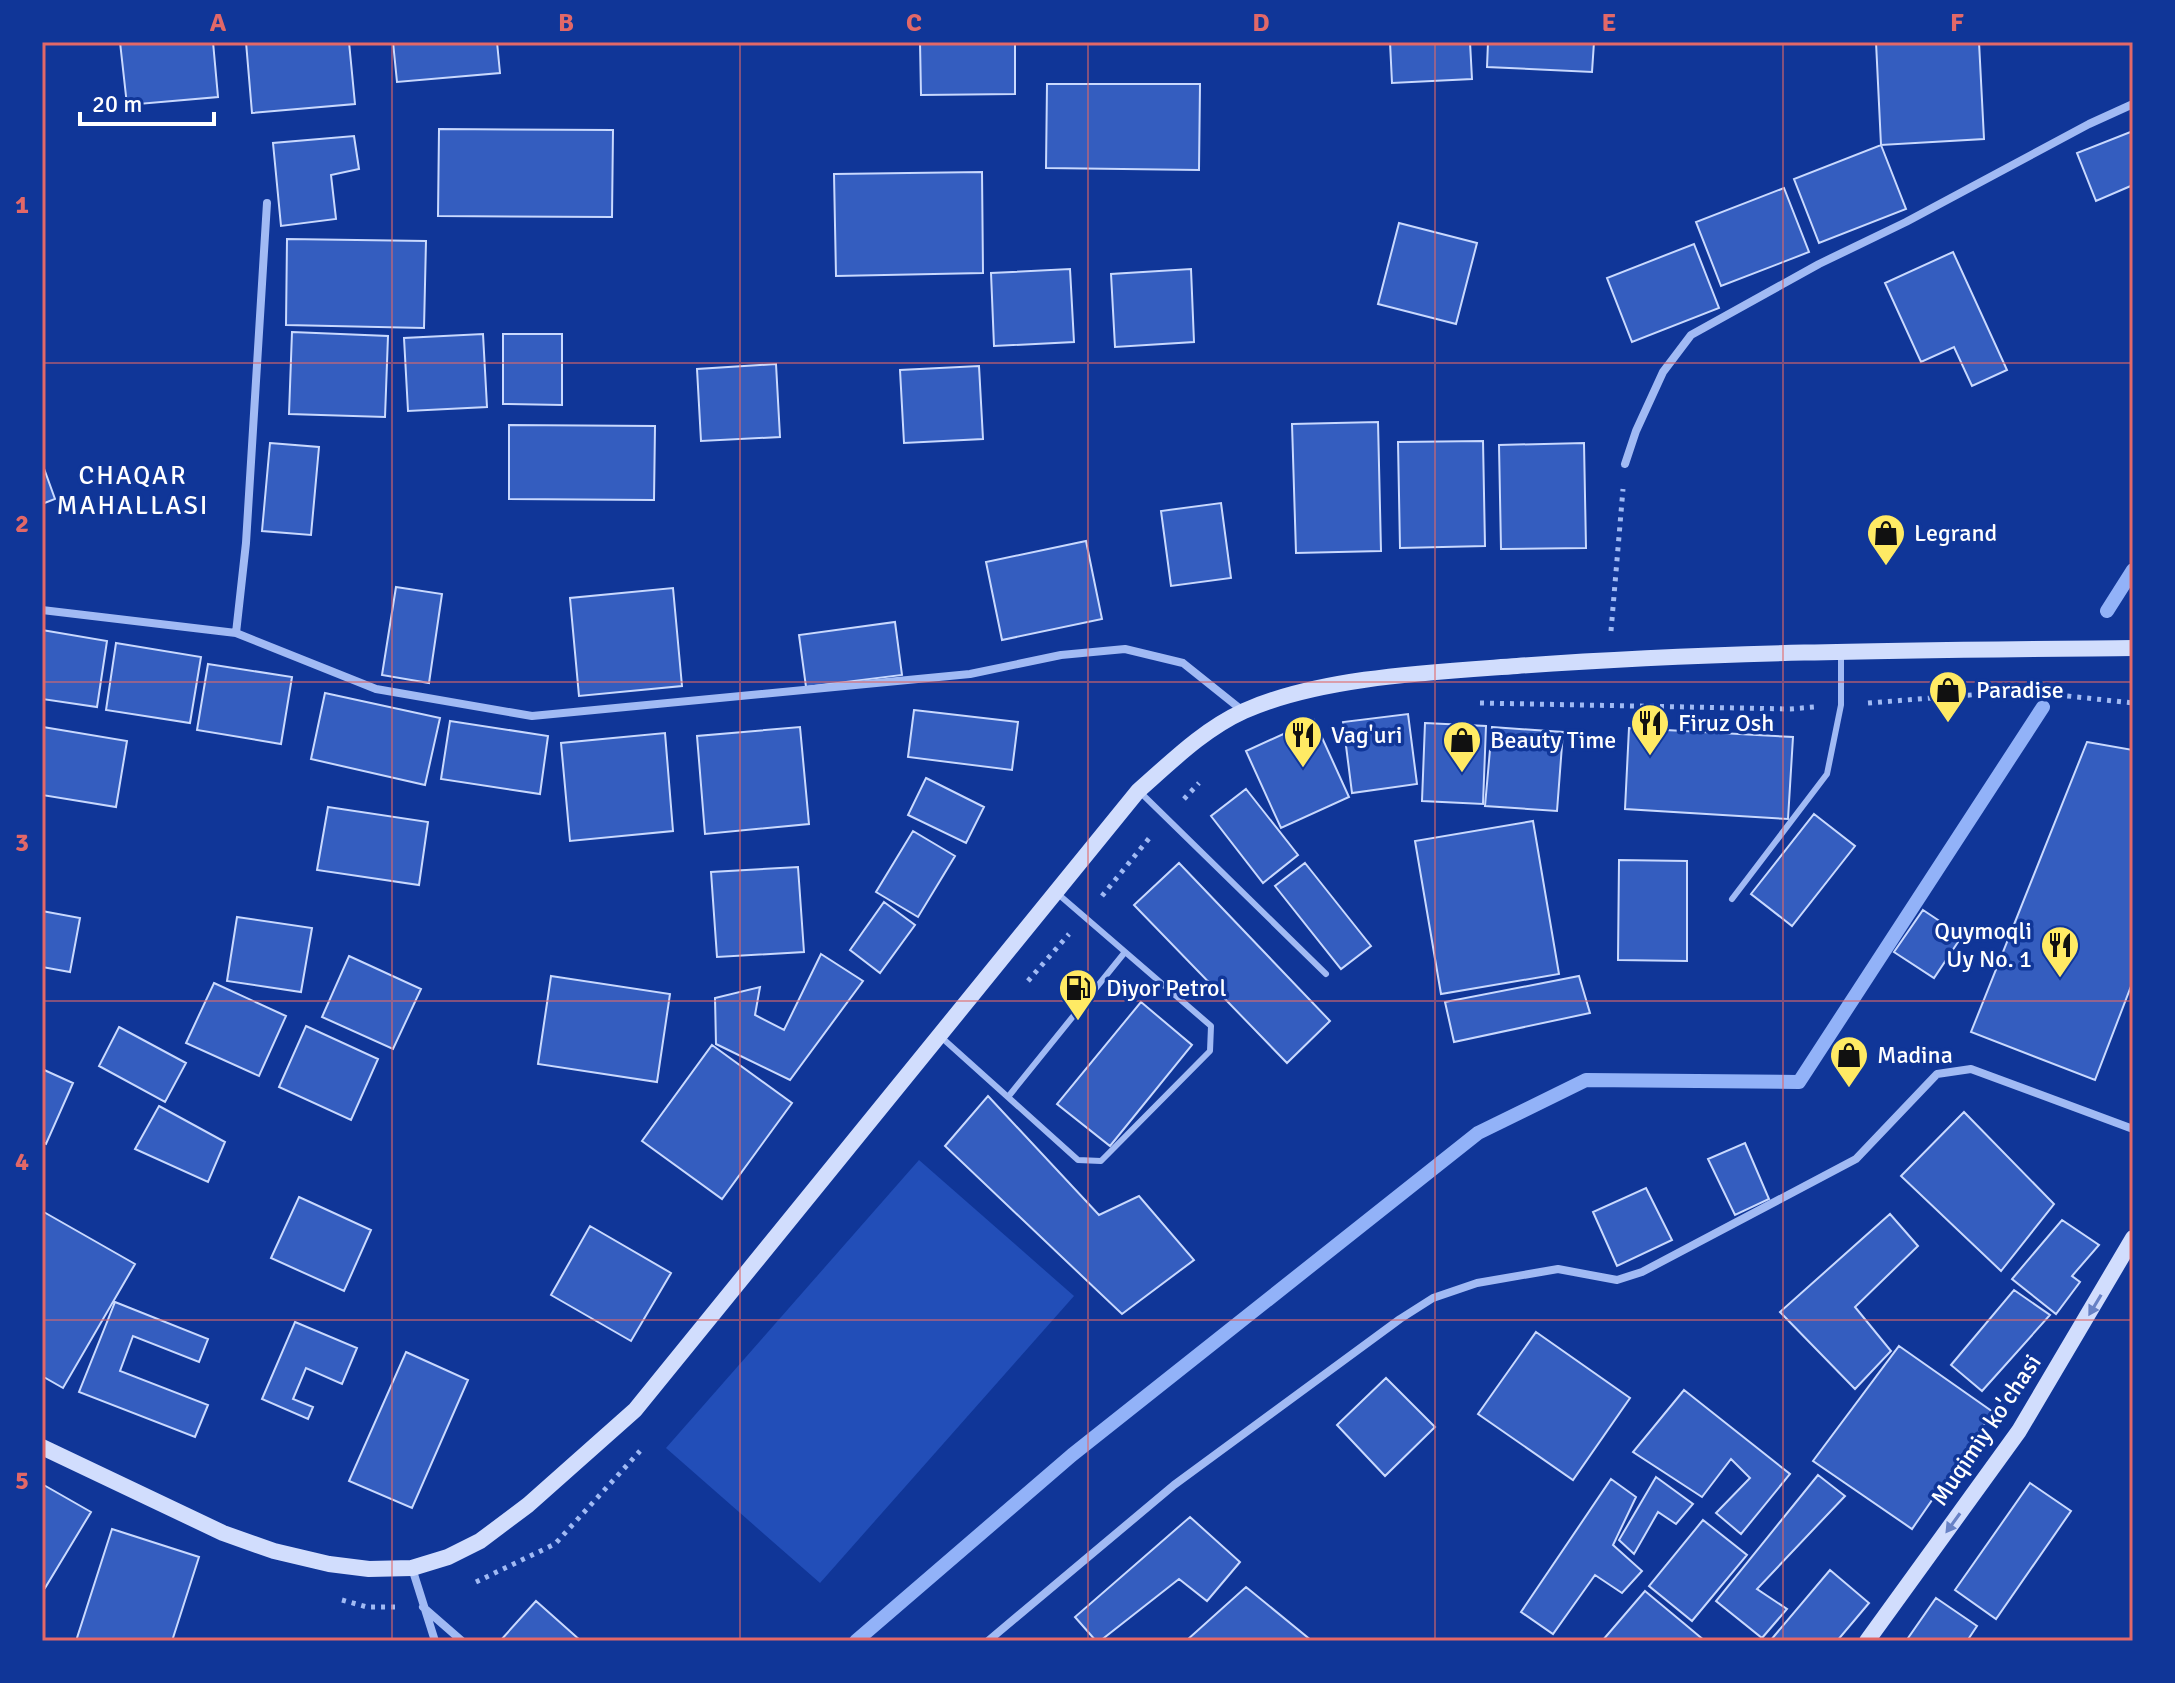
<svg xmlns="http://www.w3.org/2000/svg" width="2175" height="1683" font-family="Signika,sans-serif">
<style>
.green{fill:#224eb8}
.lines{fill:none;stroke-linecap:round;stroke-linejoin:round}
.stream{stroke:#92b2f8;stroke-width:14}
.building{fill:#345dbf;stroke:#c9d9fe;stroke-width:2}
.path{stroke:#a1baf4;stroke-width:5;stroke-dasharray:4 6;stroke-linecap:butt}
.service{stroke:#a1baf4;stroke-width:6}
.minor{stroke:#a1baf4;stroke-width:8}
.secondary{stroke:#d1ddfd;stroke-width:16}
.oneway{fill:#6781c5}
.grid{fill:none;stroke:#e26868;stroke-width:2;stroke-opacity:0.55}
.labels{text-anchor:middle;stroke-width:7;stroke-linejoin:round;paint-order:stroke}
.poi-label{font-size:24px;fill:#fff;stroke:#103698;text-anchor:start}
.street-label{font-size:24px;fill:#fff;stroke:#103698}
.neighbourhood-label{font-size:26px;letter-spacing:2px;fill:#fff;stroke:#103698}
.neatline{fill:none;stroke:#e26868;stroke-width:3}
.grid-label{font-size:26px;text-anchor:middle;font-weight:bold;fill:#e26868}
</style>
<rect width="100%" height="100%" fill="#103698"/>
<path class="green" d="M919,1160L1074,1296L820,1583L666,1448Z"/>
<g class="lines">
<path class="stream" d="M2107,611L2133,570
M856,1641L1072,1455L1478,1133L1586,1080L1799,1082L2043,707"/>
</g>
<path class="building" d="M120,42H213L218,97L127,105Z
M246,42H349L355,104L252,113Z
M393,42H497L500,73L397,82Z
M920,42H1015V94L921,95Z
M1390,42H1470L1472,79L1392,83Z
M1488,42H1594L1592,72L1487,67Z
M1876,42H1979L1984,139L1881,145Z
M1047,84H1200L1199,170L1046,168Z
M439,129L613,130L612,217L438,216Z
M2133,131V185L2096,201L2077,153Z
M354,136L359,169L331,175L336,219L281,226L273,143Z
M1881,145L1906,209L1819,243L1794,179Z
M982,172L983,273L836,276L834,174Z
M1784,188L1809,252L1721,286L1696,222Z
M1399,223L1477,243L1456,324L1378,304Z
M287,239L426,241L424,328L286,325Z
M1694,244L1719,308L1632,342L1607,278Z
M1953,252L2007,370L1972,386L1954,347L1921,362L1885,283Z
M1070,269L1074,342L994,346L991,273Z
M1191,269L1194,342L1115,347L1111,274Z
M292,332L388,336L385,417L289,414Z
M483,334L487,407L408,411L404,338Z
M503,334H562V405L503,404Z
M776,364L780,437L701,441L697,369Z
M979,366L983,439L904,443L900,370Z
M1378,422L1381,551L1296,553L1292,424Z
M509,425L655,426L654,500L509,499Z
M1483,441L1485,546L1400,548L1398,442Z
M270,443L319,447L311,535L262,531Z
M1584,443L1586,548L1501,549L1499,445Z
M42,463L55,499L42,504Z
M1221,503L1231,578L1171,586L1161,511Z
M1086,541L1102,619L1002,640L986,562Z
M396,587L442,594L429,683L382,675Z
M673,588L682,686L579,696L570,598Z
M895,622L902,675L806,687L799,635Z
M42,630L107,641L97,707L42,699Z
M116,643L201,657L190,723L106,710Z
M208,664L292,677L281,744L197,730Z
M325,693L440,718L425,785L311,759Z
M914,710L1018,722L1012,770L908,757Z
M1408,714L1417,784L1352,793L1343,722Z
M1314,720L1349,797L1281,828L1246,751Z
M450,721L548,736L540,794L441,779Z
M1425,723L1486,726L1483,804L1422,801Z
M43,727L127,741L116,807L42,795Z
M800,727L809,824L705,834L697,736Z
M1492,727L1563,732L1557,811L1485,806Z
M1629,728L1793,737L1788,819L1625,809Z
M665,733L673,831L570,841L561,743Z
M2087,742L2133,750V981L2095,1080L1971,1032Z
M926,778L984,807L966,843L908,815Z
M1246,789L1298,855L1263,883L1211,816Z
M328,807L428,822L419,885L317,870Z
M1814,814L1855,846L1792,926L1751,894Z
M1533,821L1559,974L1441,994L1415,841Z
M913,831L955,856L918,917L876,892Z
M1619,860L1687,861V961L1618,960Z
M1179,863L1330,1021L1287,1063L1134,905Z
M1305,863L1371,946L1341,969L1275,886Z
M798,867L804,952L717,957L711,872Z
M884,902L915,925L880,973L850,950Z
M1923,910L1962,936L1934,978L1894,952Z
M42,911L80,918L70,972L42,967Z
M237,917L312,928L301,992L227,981Z
M821,954L863,981L790,1080L716,1044L715,998L760,987L755,1015L784,1030Z
M349,956L421,989L393,1049L322,1017Z
M551,976L670,994L657,1082L538,1064Z
M1579,976L1590,1013L1454,1042L1445,1002Z
M214,983L286,1016L259,1076L186,1043Z
M1141,1002L1192,1045L1110,1146L1057,1104Z
M306,1026L378,1059L351,1120L279,1087Z
M119,1027L186,1063L165,1102L99,1066Z
M712,1045L792,1103L722,1199L642,1141Z
M42,1069L73,1083L46,1144L42,1142Z
M988,1096L1099,1215L1139,1196L1194,1260L1122,1314L945,1146Z
M159,1106L225,1142L208,1182L135,1149Z
M1964,1112L2054,1204L2001,1271L1901,1176Z
M1745,1143L1769,1199L1735,1215L1708,1159Z
M1646,1188L1672,1240L1617,1266L1593,1212Z
M299,1197L371,1230L344,1291L271,1258Z
M42,1211L135,1264L63,1388L42,1376Z
M1890,1214L1918,1246L1855,1307L1891,1351L1855,1389L1780,1312Z
M2062,1220L2099,1245L2072,1276L2080,1282L2056,1314L2012,1279Z
M590,1226L671,1273L631,1341L551,1295Z
M2014,1290L2050,1315L1982,1391L1951,1365Z
M115,1302L208,1339L199,1362L133,1336L120,1371L208,1405L195,1437L79,1392Z
M295,1322L357,1348L342,1384L306,1368L293,1399L313,1407L308,1419L262,1399Z
M1536,1332L1630,1398L1573,1480L1478,1414Z
M1899,1346L1993,1412L1912,1529L1813,1461Z
M406,1352L468,1380L412,1508L349,1481Z
M1386,1378L1435,1427L1385,1476L1337,1425Z
M1684,1390L1790,1474L1741,1534L1716,1513L1750,1478L1731,1459L1702,1497L1633,1452Z
M1818,1475L1845,1496L1757,1589L1787,1609L1762,1638L1716,1601Z
M1656,1477L1693,1504L1676,1524L1658,1512L1634,1554L1619,1540Z
M1611,1479L1636,1497L1613,1545L1642,1571L1622,1593L1595,1575L1553,1634L1521,1612Z
M2030,1483L2071,1511L1996,1619L1955,1590Z
M42,1484L91,1512L45,1588L42,1587Z
M1190,1517L1240,1562L1207,1601L1179,1579L1100,1641H1096L1075,1617Z
M1703,1520L1747,1555L1692,1621L1649,1586Z
M112,1529L199,1557L172,1641H76Z
M1830,1570L1869,1603L1837,1641H1770Z
M1246,1587L1312,1641L1187,1640Z
M1645,1591L1705,1641H1602Z
M1936,1598L1977,1626L1967,1641H1906Z
M536,1601L581,1641H500Z"/>
<g class="lines">
<path class="path" d="M1611,631L1623,489
M1480,703L1790,709L1814,707
M1868,703L2021,691L2133,703
M1184,799L1199,783
M1102,896L1151,836
M1028,981L1069,934
M476,1582L555,1544L640,1451
M342,1600L367,1607H395"/>
<path class="service" d="M1141,793L1326,974
M1732,899L1827,774L1841,705V652
M941,1037L1078,1160L1101,1161L1210,1051L1211,1026L1058,894
M1008,1097L1125,952"/>
<path class="minor" d="M1625,464L1636,431L1663,372L1691,335L1819,264L1906,222L2089,124L2133,104
M42,610L236,633L376,689L532,716L970,674L1061,655L1125,649L1183,663L1243,711
M236,633L246,543L267,203
M412,1568L435,1641
M423,1607L462,1641
M988,1641L1174,1485L1400,1319L1433,1298L1477,1283L1558,1269L1617,1280L1642,1272L1856,1159L1937,1074L1971,1069L2133,1129"/>
<path class="secondary" d="M42,1447L223,1533L274,1551L329,1564L369,1569L412,1568L448,1557L480,1541L528,1505L635,1410L1138,791C1171,762 1204,729 1244,711C1320,677 1434,672 1517,666C1722,651 1927,650 2133,648
M1867,1641L2019,1431L2133,1238"/>
</g>
<defs><path id="oneway-solid" d="M-6-.8H1V-3.2L6.5 0L1 3.2V.8H-6Z" transform="scale(2)"/></defs>
<g class="oneway">
<use href="#oneway-solid" transform="translate(2095 1305) rotate(121)"/>
<use href="#oneway-solid" transform="translate(1953 1523) rotate(126)"/>
</g>
<path class="grid" d="M392,42V1641M740,42V1641M1088,42V1641M1435,42V1641M1783,42V1641M42,363H2133M42,682H2133M42,1001H2133M42,1320H2133"/>
<defs>
<symbol id="shop-pin" viewBox="-11 -11 22 30"><path d="M0 17L-7.5 6A9.5 9.5 0 1 1 7.5 6Z" fill="#ffea64" stroke="#103698"/><path d="M-5-2.5h2.3a2.7 3.5 0 0 1 5.4 0H5L5.5 6h-11ZM-1.5-2.5h3a1.5 2.3 0 0 0-3 0Z" fill="#111"/></symbol>
<symbol id="restaurant-pin" viewBox="-11 -11 22 30"><path d="M0 17L-7.5 6A9.5 9.5 0 1 1 7.5 6Z" fill="#ffea64" stroke="#103698"/><path d="M-5-6h1v4h1v-4h1v4h1v-4h1v5L-1.5 .5V6h-2V.5L-5-1ZM5-6V6H3V1.5H1.5Q1.5-4 5-6Z" fill="#111"/></symbol>
<symbol id="fuel-pin" viewBox="-11 -11 22 30"><path d="M0 17L-7.5 6A9.5 9.5 0 1 1 7.5 6Z" fill="#ffea64" stroke="#103698"/><path d="M-5.5-6h7V0h2V4h1.3V-2.5L3-4.5l.8-.8L6-3V5H2.5V1h-1V6h-7ZM-4.2-4.7v3.2H.2V-4.7Z" fill="#111"/></symbol>
</defs>
<g fill-rule="evenodd">
<use href="#shop-pin" x="1864" y="511" width="44" height="60"/>
<use href="#shop-pin" x="1926" y="668" width="44" height="60"/>
<use href="#restaurant-pin" x="1628" y="701" width="44" height="60"/>
<use href="#restaurant-pin" x="1281" y="713" width="44" height="60"/>
<use href="#shop-pin" x="1440" y="718" width="44" height="60"/>
<use href="#restaurant-pin" x="2038" y="923" width="44" height="60"/>
<use href="#fuel-pin" x="1056" y="966" width="44" height="60"/>
<use href="#shop-pin" x="1827" y="1033" width="44" height="60"/>
</g>
<g class="labels">
<g class="poi-label">
<text x="1914" y="541">Legrand</text>
<text x="1976" y="698">Paradise</text>
<text x="1678" y="731">Firuz Osh</text>
<text x="1331" y="743">Vag'uri</text>
<text x="1490" y="748">Beauty Time</text>
<text x="2032" y="939" text-anchor="end">Quymoqli<tspan x="2032" dy="28">Uy No. 1</tspan></text>
<text x="1106" y="996">Diyor Petrol</text>
<text x="1877" y="1063">Madina</text>
</g>
<g class="street-label">
<text transform="translate(1986 1430) rotate(-56)" y="8">Muqimiy ko'chasi</text>
</g>
<g class="neighbourhood-label">
<text x="133" y="484">CHAQAR<tspan x="133" dy="30">MAHALLASI</tspan></text>
</g>
</g>
<rect width="2175" height="1683" fill="none" stroke="#103698" stroke-width="88"/>
<path d="M80 112v12h134v-12" fill="none" stroke="#ffffff" stroke-width="4"/>
<text x="92" y="112" font-size="24" fill="#ffffff" stroke="#103698" stroke-width="6" paint-order="stroke">20 m</text>
<rect x="44" y="44" width="2087" height="1595" class="neatline"/>
<g class="grid-label">
<text x="218" y="31">A</text>
<text x="566" y="31">B</text>
<text x="914" y="31">C</text>
<text x="1261" y="31">D</text>
<text x="1609" y="31">E</text>
<text x="1957" y="31">F</text>
<text x="22" y="213">1</text>
<text x="22" y="532">2</text>
<text x="22" y="851">3</text>
<text x="22" y="1170">4</text>
<text x="22" y="1489">5</text>
</g>
</svg>
